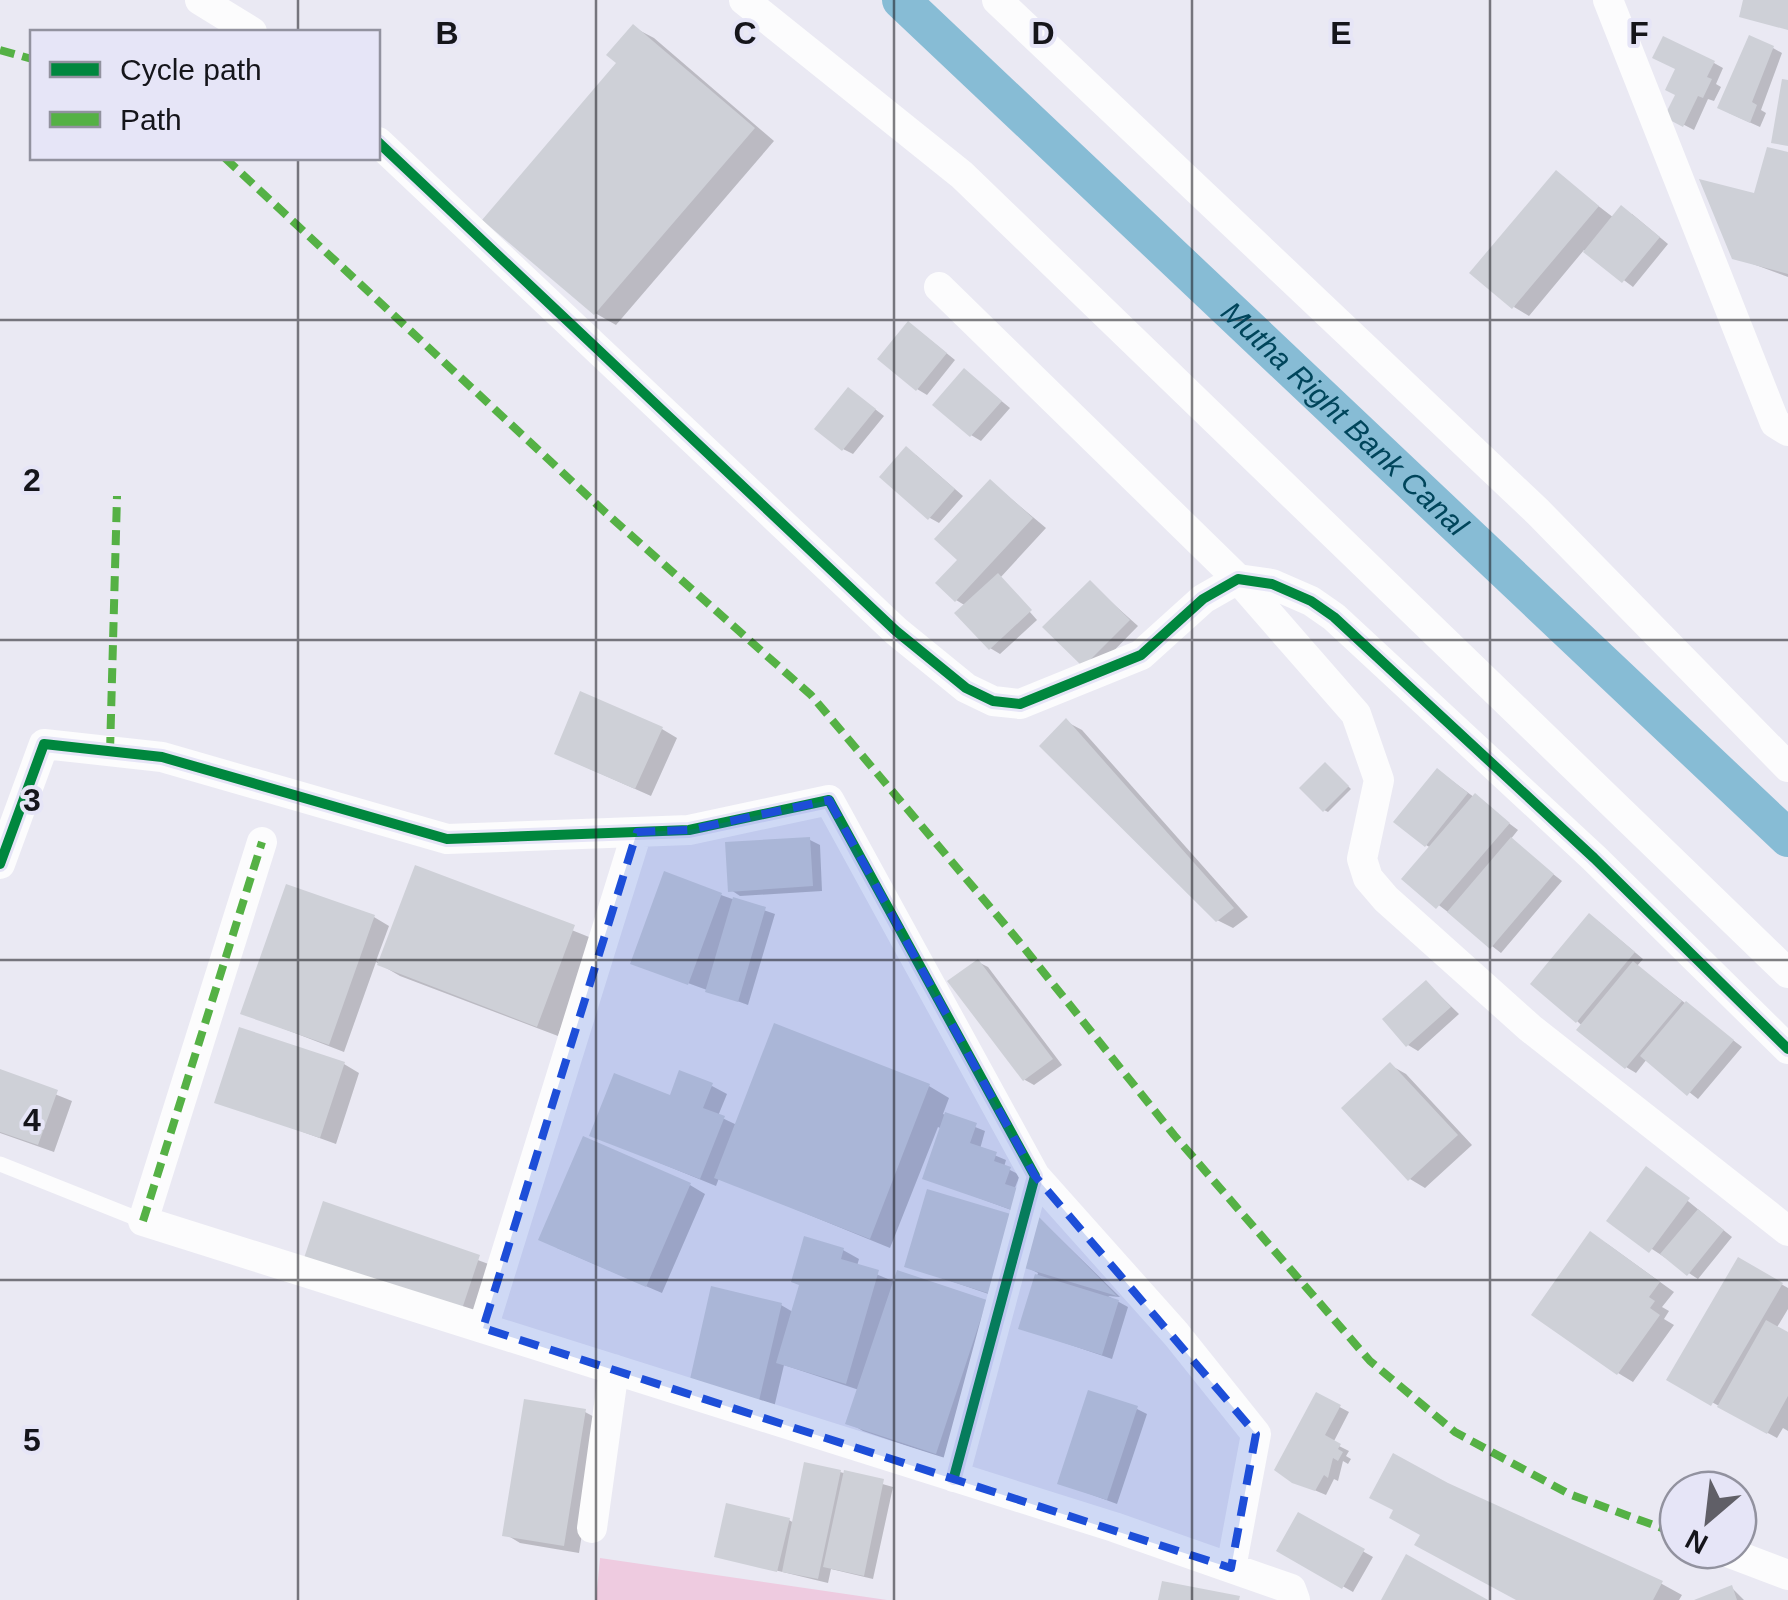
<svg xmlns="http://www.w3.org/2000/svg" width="1788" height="1600" font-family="Helvetica,sans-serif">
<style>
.green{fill:#eecbe0}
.shadow{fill:#0003}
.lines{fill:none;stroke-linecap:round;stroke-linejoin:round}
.canal{stroke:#87bcd5;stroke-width:38}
.building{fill:#ced0d7}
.service{stroke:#fcfcfd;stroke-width:15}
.minor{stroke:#fcfcfd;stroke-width:30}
.quiet{stroke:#55b145;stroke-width:8;stroke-dasharray:15 8;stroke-linecap:butt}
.cycleway-casing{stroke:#e6e5f7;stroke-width:16}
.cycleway{stroke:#00873e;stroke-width:10}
.marked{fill:#1d4ed8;fill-opacity:0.2;stroke:#1d4ed8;stroke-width:8;stroke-dasharray:20 12;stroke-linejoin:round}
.grid{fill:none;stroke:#15151b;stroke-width:2.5;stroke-opacity:0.55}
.labels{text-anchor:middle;stroke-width:8;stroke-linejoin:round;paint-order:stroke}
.water-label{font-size:30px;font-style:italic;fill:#00455b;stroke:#e6e5f7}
.grid-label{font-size:32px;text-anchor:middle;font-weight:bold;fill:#15151b;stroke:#e6e5f7;stroke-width:8;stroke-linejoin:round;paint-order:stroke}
</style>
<rect width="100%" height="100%" fill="#eae9f3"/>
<path class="green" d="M600,1558L887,1600H596Z"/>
<path class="shadow" d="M633,27L654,38L774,141L616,325L595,313L620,63Z
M1773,48L1782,53L1761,110L1766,113L1760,127L1729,113Z
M1714,63L1723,68L1716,84L1721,87L1714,101L1708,99L1694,130L1667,116L1678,95V69Z
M1788,155V277L1734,257L1756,196Z
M1557,174L1614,218L1632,214L1668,244L1633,287L1584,250L1529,316L1514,307Z
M918,330L955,360L927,395L917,389Z
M965,371L1010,408L981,441L971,435Z
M858,396L884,416L853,454L843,449Z
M916,455L963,496L939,523L930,518Z
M991,482L1046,528L1000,578L1037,620L1000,654L990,648L966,606L956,600Z
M1090,583L1138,626L1094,671L1084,665Z
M1067,722L1082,730L1248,917L1233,928L1217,920Z
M662,729L677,738L651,796L572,761Z
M1329,768L1351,789L1328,812L1324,810Z
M1447,777L1518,830L1510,840L1562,881L1501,953L1405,879L1431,848L1426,845Z
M810,840L820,845L822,891L740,896L731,890Z
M417,868L594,939L558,1036L400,976L376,962L344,1052L243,1013L374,917L389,926L376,961L381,962Z
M721,895L775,914L748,1005L633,963Z
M1599,922L1643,959L1637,966L1742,1047L1698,1099L1647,1059L1636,1073L1626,1067L1577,1021Z
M978,962L988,967L1062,1065L1034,1085L1025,1080Z
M1427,983L1459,1014L1418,1051L1408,1045Z
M344,1064L359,1073L336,1144L217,1101Z
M1390,1065L1406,1074L1472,1145L1425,1188L1410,1179Z
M0,1072L72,1101L54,1152L0,1133Z
M712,1086L727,1094L718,1116L737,1125L929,1086L949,1098L943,1114L985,1131L980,1149L1006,1160L1004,1167L1020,1175L1014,1190L1022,1214L925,1178L942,1129L938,1127L890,1248L719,1178L716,1186L592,1135L672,1098Z
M1656,1175L1732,1237L1698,1279L1609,1221Z
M690,1185L705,1194L662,1293L557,1248Z
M929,1192L1006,1300L907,1266Z
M325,1204L494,1266L476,1319Z
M1038,1217L1120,1297L1108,1296L1128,1307L1112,1359L1021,1328L1038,1273L1024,1266Z
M1606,1243L1674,1292L1662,1307L1669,1311L1664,1319L1674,1325L1633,1382L1618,1373Z
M843,1250L859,1259L857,1266L895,1282L986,1302L951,1461L863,1431L848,1422L859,1390L784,1365L773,1412L706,1396L781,1305L793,1312Z
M1739,1260L1788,1288V1309L1776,1329L1788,1335V1431L1783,1428L1777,1438L1670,1379Z
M1317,1395L1349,1412L1333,1443L1349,1451L1346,1456L1351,1459L1348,1464L1343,1461L1338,1481L1334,1479L1326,1495L1293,1481Z
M1137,1409L1147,1414L1117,1504L1060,1483Z
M585,1412L600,1420L579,1553L520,1543L505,1534Z
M840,1472L893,1487L873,1579L831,1569L828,1583L716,1556L789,1520L794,1523Z
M1447,1486L1662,1584L1682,1595L1679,1600H1519L1423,1534Z
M1299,1515L1373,1557L1353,1592L1279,1550Z
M1732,1588L1744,1600H1700Z"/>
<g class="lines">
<path class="canal" id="s1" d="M901,0L1788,838"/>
</g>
<path class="building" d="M1743,0H1788V30L1739,17Z
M633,24L755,128L594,315L482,220L616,63L606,55Z
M1749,35L1774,46L1752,102L1757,105L1750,123L1717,108Z
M1663,36L1715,61L1707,77L1712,79L1703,98L1698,96L1683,127L1664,117L1675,95L1665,90L1675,69L1652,58Z
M1782,79L1788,80V146L1771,143Z
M1767,147L1788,152V274L1732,259L1699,179L1754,193Z
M1556,170L1599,206L1512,309L1469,273Z
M1621,205L1660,237L1622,283L1583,252Z
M908,321L947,353L916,391L877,359Z
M964,368L1002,401L970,437L932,405Z
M848,387L876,409L842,451L814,429Z
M906,446L955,489L928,520L879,477Z
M990,479L1033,518L955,602L935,583L957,560L934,539Z
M998,573L1032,610L989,650L954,613Z
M1090,580L1130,620L1083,667L1042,627Z
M580,691L663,727L635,789L554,754Z
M1066,718L1234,908L1216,922L1039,746Z
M1325,762L1349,786L1323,812L1299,788Z
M1437,768L1468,793L1425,847L1393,822Z
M1475,793L1510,823L1436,909L1401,879Z
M810,837L813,886L728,892L725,842Z
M1511,837L1554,874L1490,949L1447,912Z
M415,865L575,925L537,1027L377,965Z
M664,871L722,893L688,985L630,964Z
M286,884L375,915L329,1045L240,1014Z
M733,897L766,907L738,1002L705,992Z
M1589,913L1635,952L1576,1023L1530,984Z
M978,959L1053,1059L1023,1081L947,981Z
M1633,961L1682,1001L1625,1069L1576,1030Z
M1426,980L1451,1007L1406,1047L1382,1019Z
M1686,1001L1734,1040L1687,1096L1640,1056Z
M774,1023L930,1084L870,1239L714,1178Z
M239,1027L345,1062L320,1138L214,1103Z
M1390,1062L1458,1135L1408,1181L1341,1108Z
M0,1069L58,1090L38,1145L0,1132Z
M679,1070L713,1083L703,1108L725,1116L700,1179L589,1136L614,1073L670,1095Z
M945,1112L977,1123L970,1143L997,1152L994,1161L1011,1167L1005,1184L1020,1189L1012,1210L922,1179Z
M583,1136L691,1183L646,1287L538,1240Z
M1646,1166L1690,1198L1649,1253L1606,1221Z
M927,1189L1014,1215L991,1294L904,1267Z
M323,1201L480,1255L461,1312L304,1258Z
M1698,1209L1724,1230L1687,1276L1660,1254Z
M1036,1214L1117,1296L1021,1267Z
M1590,1231L1660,1282L1649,1297L1655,1301L1650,1308L1660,1315L1617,1375L1531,1315Z
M804,1236L844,1248L841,1259L879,1270L846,1384L776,1363L799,1285L791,1282Z
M1738,1257L1783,1283L1711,1406L1666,1380Z
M897,1270L987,1300L936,1454L845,1424Z
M1035,1274L1119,1300L1102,1355L1018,1329Z
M711,1286L782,1303L758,1405L688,1388Z
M1766,1320L1788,1332V1396L1767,1434L1717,1407Z
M1088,1390L1138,1406L1107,1500L1057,1484Z
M1316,1392L1341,1405L1325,1435L1341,1444L1338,1449L1343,1452L1338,1461L1333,1458L1328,1478L1324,1475L1315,1491L1292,1483L1274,1470Z
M524,1399L586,1409L564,1546L502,1536Z
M1393,1453L1448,1483L1663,1581L1653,1600H1516L1414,1545L1420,1535L1389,1518L1393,1510L1369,1498Z
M804,1462L841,1470L818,1579L782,1572Z
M844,1470L884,1479L864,1576L823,1567Z
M726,1503L790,1518L777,1572L714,1557Z
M1298,1512L1365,1549L1342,1589L1276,1551Z
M1406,1554L1456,1582L1488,1600H1381Z
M1162,1581L1240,1596L1239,1600H1158Z
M1732,1585L1737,1600H1694Z"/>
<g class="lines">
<path class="service" d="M0,1164L143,1221"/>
<path class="minor" d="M200,0L252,32
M744,0L962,175L1788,973
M997,0L1538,512L1788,767
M1608,0L1775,423L1788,431
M378,142L896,631L966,688L993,701L1020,704L1141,655L1203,599L1238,579L1272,584L1311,601L1334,617L1594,858L1788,1049
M939,287L1238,579L1356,714L1379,780L1362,859L1368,878L1386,899L1530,1028L1788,1231
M262,842L143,1221L1114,1527L1291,1589L1295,1600
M0,864L44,744L162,757L447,839L689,830L829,800L1035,1176L954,1477
M1035,1176L1176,1334L1256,1434L1231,1568
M483,1328L637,832
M592,1528L614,1369
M1722,1550L1788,1575"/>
<path class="quiet" d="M0,50L32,59
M225,158L606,513L811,695L1017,939L1174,1135L1370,1361L1455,1432L1569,1494L1678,1534
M110,752L117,496
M143,1221L262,842"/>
<defs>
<path id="cycleway" d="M378,142L896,631L966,688L993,701L1020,704L1141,655L1203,599L1238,579L1272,584L1311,601L1334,617L1594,858L1788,1049
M0,864L44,744L162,757L447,839L689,830L829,800L1035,1176L954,1477"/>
</defs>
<use href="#cycleway" class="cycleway-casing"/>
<use href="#cycleway" class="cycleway"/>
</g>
<path class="marked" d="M829,800L1035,1176L1256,1434L1231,1568L483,1328L637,832L689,830Z"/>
<path class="grid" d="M298,0V32M596,0V1600M894,0V1600M1192,0V1600M1490,0V1600M298,158V1600M0,320H1788M0,640H1788M0,960H1788M0,1280H1788"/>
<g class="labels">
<g class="water-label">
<text dy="10" stroke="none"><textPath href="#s1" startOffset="610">Mutha Right Bank Canal</textPath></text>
</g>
</g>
<g class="grid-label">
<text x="447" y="44">B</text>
<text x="745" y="44">C</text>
<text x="1043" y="44">D</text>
<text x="1341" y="44">E</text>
<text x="1639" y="44">F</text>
<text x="32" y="491">2</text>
<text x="32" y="811">3</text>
<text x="32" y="1131">4</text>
<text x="32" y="1451">5</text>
</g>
<rect x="30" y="30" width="350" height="130" fill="#e6e5f7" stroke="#92929f" stroke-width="2.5"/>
<rect x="50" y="62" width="50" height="15" fill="#00873e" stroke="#92929f" stroke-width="2.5"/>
<text x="120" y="80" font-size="30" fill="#15151b">Cycle path</text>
<rect x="50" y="112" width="50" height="15" fill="#55b145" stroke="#92929f" stroke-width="2.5"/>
<text x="120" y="130" font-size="30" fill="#15151b">Path</text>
<g transform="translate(1708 1520) rotate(208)"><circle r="48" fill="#e6e5f7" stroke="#92929f" stroke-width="2.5"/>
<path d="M0-8L18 38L0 25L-18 38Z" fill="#605f67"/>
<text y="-15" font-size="28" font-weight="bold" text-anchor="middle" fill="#15151b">N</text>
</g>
</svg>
